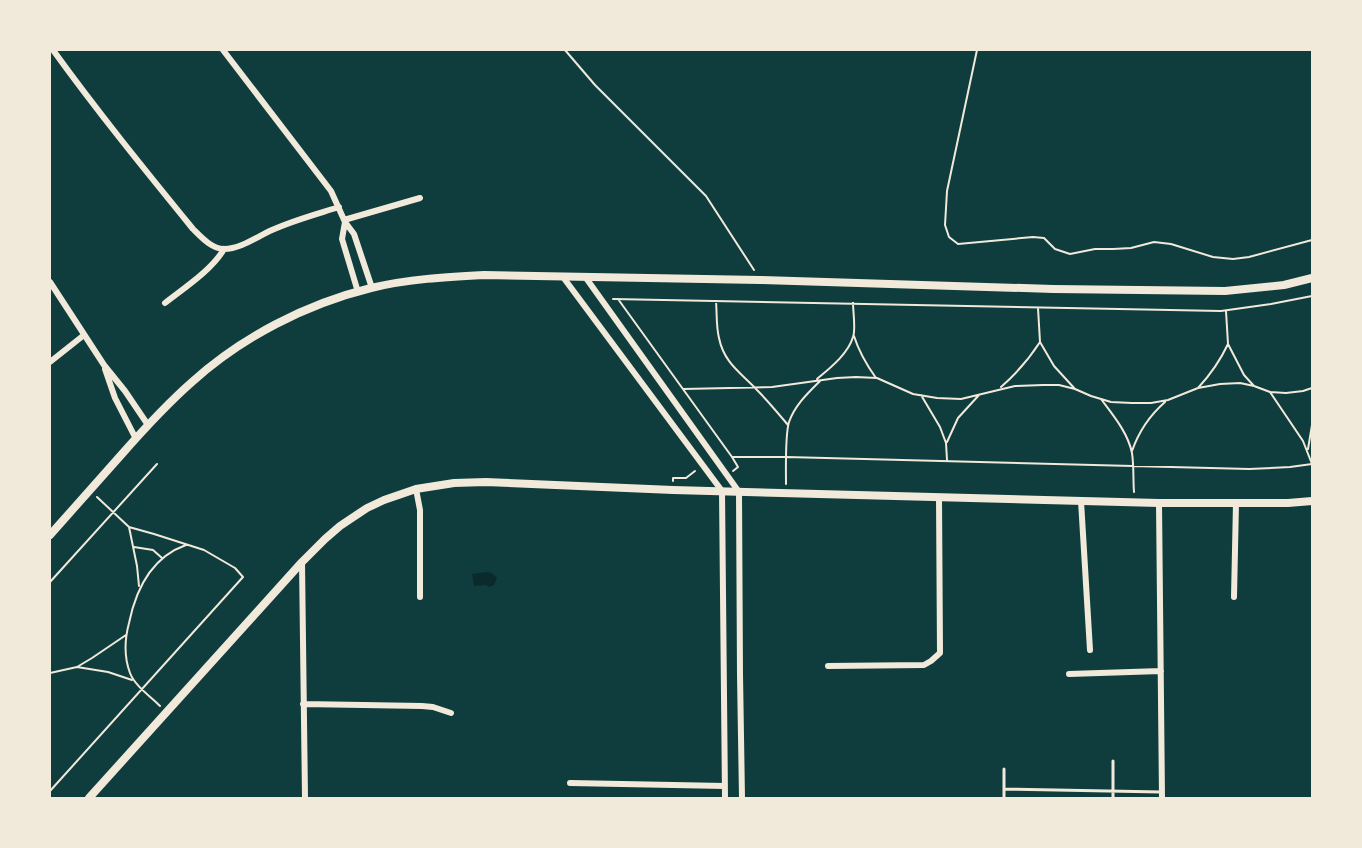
<svg xmlns="http://www.w3.org/2000/svg" width="1362" height="848" font-family="'Asap Condensed',sans-serif">
<style>
.water{fill:#0a2a2b}
.lines{fill:none;stroke-linecap:round;stroke-linejoin:round}
.path{stroke:#f1e9da;stroke-width:2}
.service{stroke:#f1e9da;stroke-width:3}
.minor{stroke:#f1e9da;stroke-width:6}
.tertiary{stroke:#f1e9da;stroke-width:8}
</style>
<rect width="100%" height="100%" fill="#0f3d3e"/>
<path class="water" d="M486,572L492,573L497,578L494,585L489,587L486,585L474,586L472,574Z"/>
<g class="lines">
<path class="path" d="M565,50L595,85L706,196L754,270
M977,50L947,191L945,225L949,237L958,244L1033,237L1044,238L1055,249L1070,254L1095,249H1113L1131,248L1154,242L1171,244L1213,257L1233,259L1249,257L1312,240
M613,299L1221,311L1271,304L1312,296
M618,299L732,457
M716,301C717,313 716,326 719,338C724,363 741,373 757,390C768,401 778,413 788,425
M1038,308L1040,342L1054,366L1075,389
M1226,311L1228,344L1244,375L1254,386
M854,336C859,352 866,364 876,378
M817,379C830,368 848,354 853,337C856,329 853,312 853,303
M1001,387C1017,373 1029,359 1040,342
M1198,388C1211,374 1220,361 1228,344
M683,389L772,387L837,378L856,377L877,378L913,394L937,398L961,399L1015,386L1043,385H1059L1075,389L1091,396L1111,402L1132,403H1151L1168,400L1198,388L1220,384L1240,383L1254,386L1270,392L1286,393L1303,391L1312,388
M921,395L940,427L946,443L947,460
M1101,399C1113,415 1128,433 1132,453C1134,466 1133,480 1134,492
M947,442L958,418L979,395
M1308,449L1312,425
M1132,451C1139,431 1149,416 1165,402
M733,471L738,467L732,457H787L1249,469L1290,467L1312,464L1303,441L1270,392
M673,481V478H686L695,471
M786,484C786,469 785,435 789,422C795,405 808,393 820,381
M129,527L137,566L139,586
M134,547L153,550L162,558
M50,582L157,464
M77,667L108,672L132,680
M50,673L77,667L92,658L126,635
M160,706C150,696 135,686 130,673C124,657 125,638 129,623C136,589 152,557 186,545
M50,791L243,577L235,568L204,550L154,534L129,527L97,497"/>
<path class="service" d="M1004,769V798
M1004,789L1161,792
M1113,798V761"/>
<path class="minor" d="M53,50C97,111 145,170 193,229C202,238 212,249 224,249C241,249 258,236 272,230C294,220 317,214 339,207
M223,50L331,191L345,222L354,234L372,288
M344,220L420,198
M345,222L342,239L358,292
M563,277L722,491L725,798
M586,278L739,492L740,674L742,798
M50,282L104,365L125,391L148,425
M165,303C184,288 212,270 224,249
M50,362L84,335
M105,369L115,398L136,439
M416,489L420,510V597
M1081,501L1090,650
M1159,503L1162,798
M302,562L305,798
M1234,597L1236,503
M828,666L924,665L931,661L940,653L939,497
M1069,674L1161,671
M303,704L422,706L433,707L451,713
M570,783L725,786"/>
<path class="tertiary" d="M50,535C74,508 98,481 122,454C144,429 167,404 192,382C242,337 306,304 371,288C408,279 446,277 484,275L760,280L1053,289L1225,291L1284,285L1312,278
M89,798L302,562L325,539L340,526L367,508L384,500L416,489L454,483L486,482L673,490L1159,503H1288L1312,501"/>
</g>
<rect width="1362" height="848" fill="none" stroke="#f1e9da" stroke-width="102"/>
</svg>
